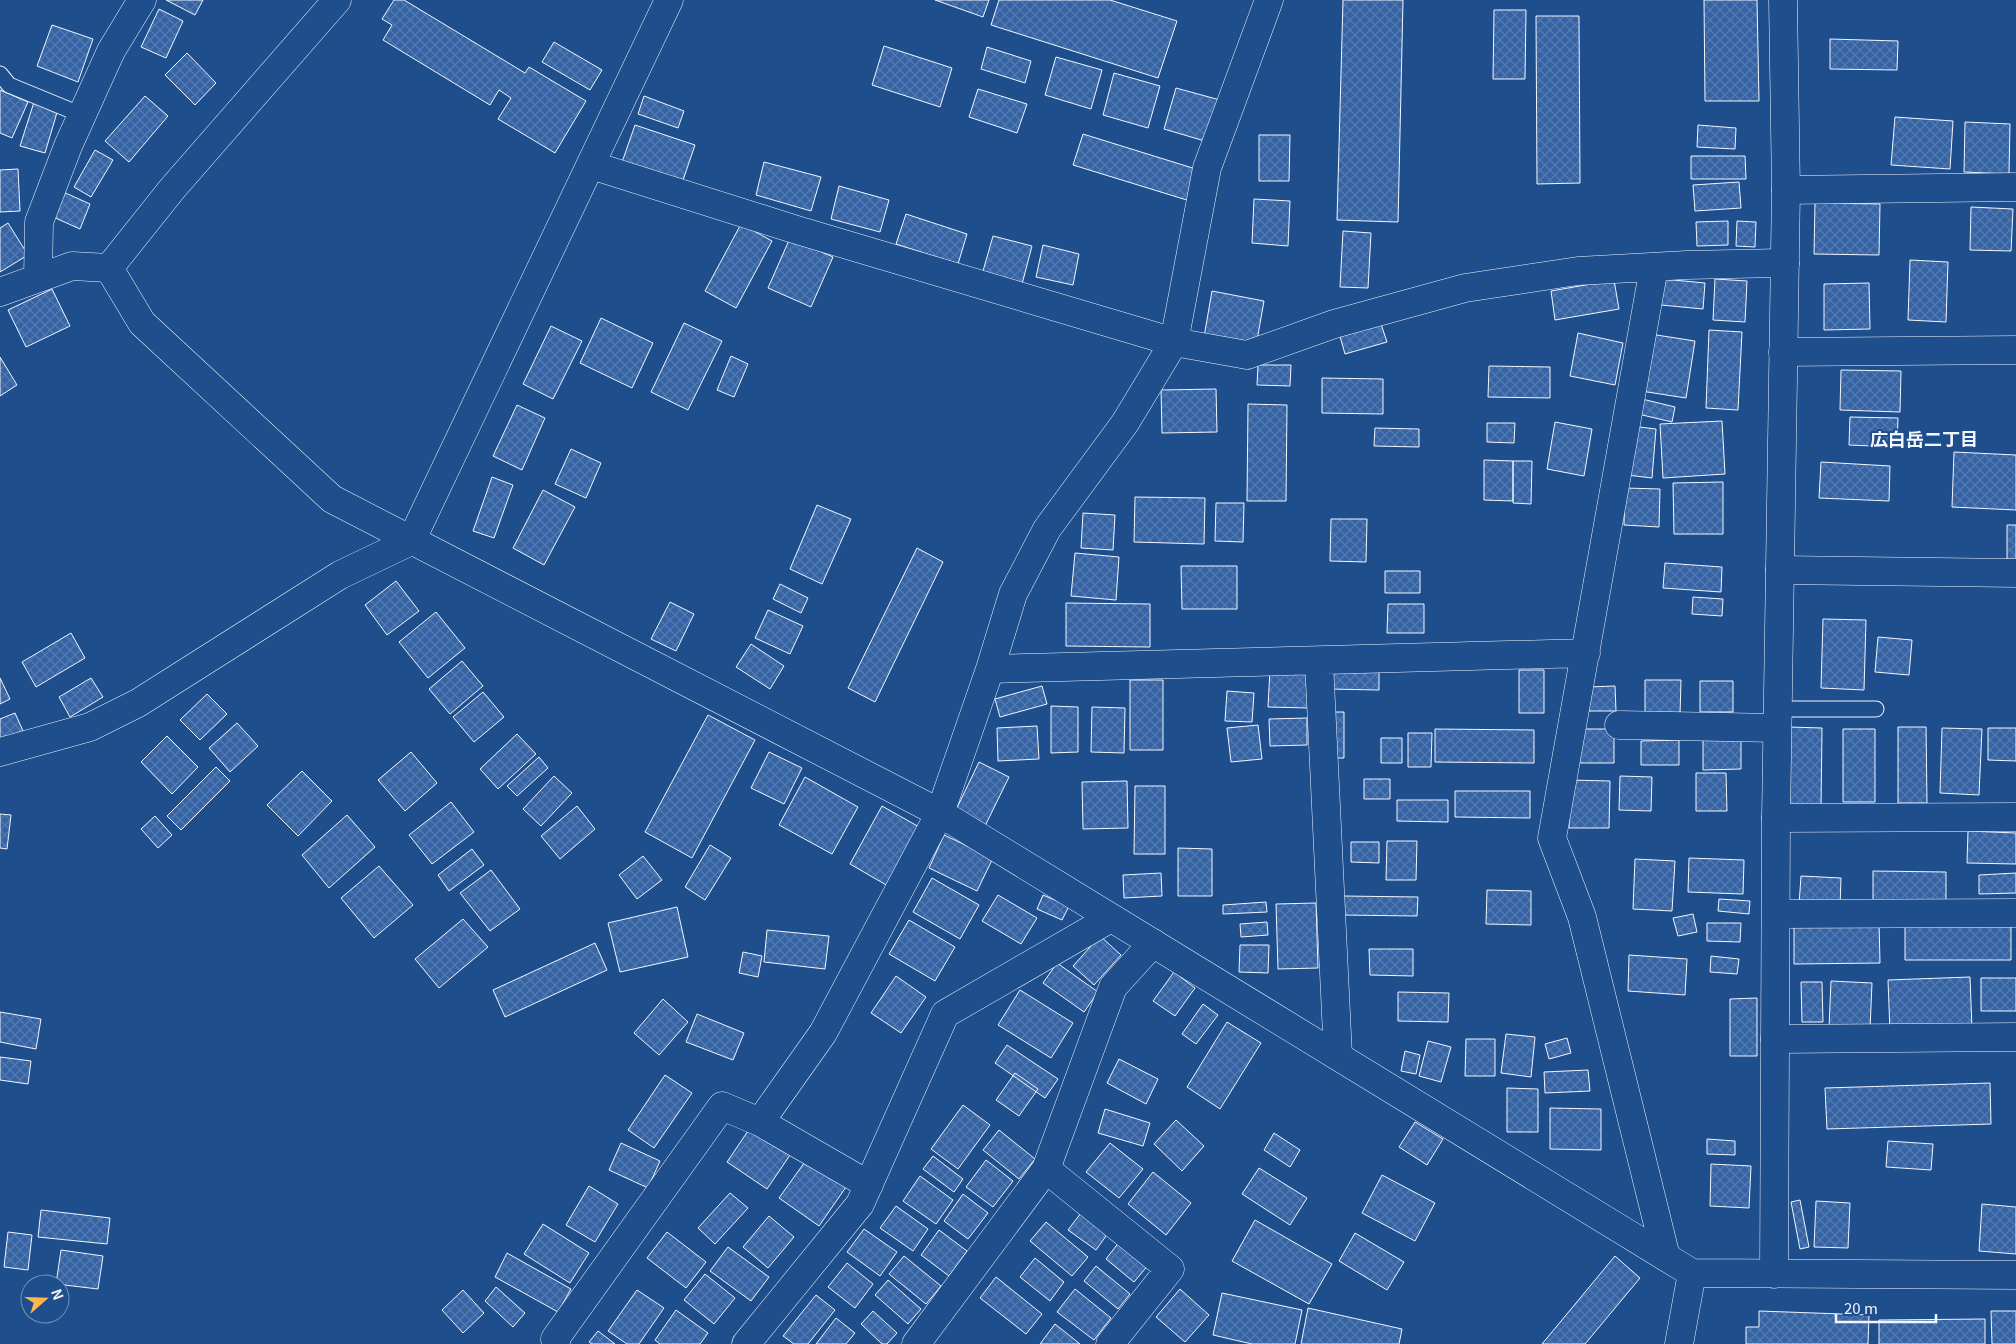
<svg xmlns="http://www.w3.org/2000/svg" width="2016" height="1344" font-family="Georgia,'Noto Sans JP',serif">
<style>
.building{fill:url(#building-cross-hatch);stroke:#f2f6ff}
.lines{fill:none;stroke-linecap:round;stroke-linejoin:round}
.lane-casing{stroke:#f2f6ff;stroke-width:17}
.street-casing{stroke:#f2f6ff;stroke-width:29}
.secondary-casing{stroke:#f2f6ff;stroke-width:29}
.lane{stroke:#1f4e8c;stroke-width:15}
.street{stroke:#1f4e8c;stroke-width:28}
.secondary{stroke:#1f4e8c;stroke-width:28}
.labels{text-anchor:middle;stroke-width:4;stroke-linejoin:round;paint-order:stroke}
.neighbourhood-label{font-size:18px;font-weight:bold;fill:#f2f6ff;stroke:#1f4e8c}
</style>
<defs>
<pattern id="building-cross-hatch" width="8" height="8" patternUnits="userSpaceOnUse" patternTransform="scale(1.25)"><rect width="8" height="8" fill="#3563a3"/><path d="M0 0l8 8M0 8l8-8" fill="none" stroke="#537ab1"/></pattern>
</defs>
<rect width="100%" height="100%" fill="#1f4e8c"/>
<path class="building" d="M166,0H203L195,15Z
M394,0H404L525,73L529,67L586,101L555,153L498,119L511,98L499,90L490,105L383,40L392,25L382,19Z
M935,0H989L983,17Z
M999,0H1110L1177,21L1158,78L991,25Z
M1343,0H1403L1398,222L1337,220Z
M1704,0H1757L1759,101H1705Z
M159,9L183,21L166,58L141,47Z
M1494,10H1526L1525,79H1493Z
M1536,16H1579L1580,183L1537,184Z
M52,25L93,39L78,82L37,66Z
M1830,39L1898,41L1897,70L1830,69Z
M554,42L602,70L590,90L542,62Z
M884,46L952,68L940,107L872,85Z
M987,47L1031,61L1025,83L981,69Z
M187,53L216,83L195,105L165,75Z
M1056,57L1102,70L1091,109L1045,95Z
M1114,73L1160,86L1148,128L1103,115Z
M1176,88L1220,100L1208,142L1164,129Z
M978,89L1027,104L1017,133L969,117Z
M0,90L28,102L12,138L0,133Z
M145,96L168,116L129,162L105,141Z
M644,96L684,111L678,128L638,114Z
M34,102L58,109L45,153L20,146Z
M1895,117L1953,121L1950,169L1891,165Z
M1965,122L2010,124L2009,174L1964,172Z
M635,125L695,145L681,186L621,165Z
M1698,125L1736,128L1735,149L1697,147Z
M1083,134L1199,170L1190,201L1073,165Z
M1259,135H1290L1289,181H1259Z
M95,150L113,160L91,197L74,187Z
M1691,156H1745L1746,179H1691Z
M764,162L821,177L811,211L756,195Z
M18,169L20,211L0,212V170Z
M1739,182L1741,208L1695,211L1693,185Z
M839,186L889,200L880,232L831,219Z
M61,191L90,204L80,229L51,216Z
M1254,199L1290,201L1288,246L1252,243Z
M1815,203L1880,204L1879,255L1814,254Z
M1971,207L2013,209L2011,251L1970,250Z
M906,214L967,234L958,264L896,244Z
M1728,221V245L1697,246L1696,222Z
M1737,221L1756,222L1755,247L1736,246Z
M8,223L28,255L0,272V228Z
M741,224L772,241L736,308L705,291Z
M1343,231L1371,233L1368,288L1340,287Z
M993,236L1032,246L1021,288L981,278Z
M790,238L833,257L811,307L768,288Z
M1043,245L1079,254L1073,285L1036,277Z
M1910,260L1948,262L1946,322L1908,320Z
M1663,279L1705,283L1703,309L1661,305Z
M1715,279L1747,281L1745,322L1713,320Z
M1614,280L1619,309L1555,320L1551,291Z
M1869,283L1870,329L1824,330V284Z
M52,289L70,326L26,347L8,310Z
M1212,291L1264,301L1256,346L1204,337Z
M601,318L653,343L632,388L580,363Z
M1380,321L1387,342L1345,354L1339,333Z
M684,323L722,341L688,410L651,392Z
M551,326L582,341L553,399L523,384Z
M1709,330L1742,332L1738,410L1706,408Z
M1578,333L1623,343L1615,385L1570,376Z
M1650,334L1695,341L1686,398L1641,391Z
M731,356L748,364L734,397L717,390Z
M0,357L17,385L0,396Z
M1258,365H1291L1290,386L1257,385Z
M1489,366L1550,367V398L1488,397Z
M1841,370L1901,371L1900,412L1840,410Z
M1322,378L1383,379V414L1322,413Z
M1216,389L1217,432L1162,433L1161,390Z
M1642,399L1675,407L1672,422L1638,414Z
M1248,404L1287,405L1286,501H1247Z
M517,405L545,418L522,470L493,456Z
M1850,417L1898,418L1897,447L1849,445Z
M1722,421L1725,474L1663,478L1660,424Z
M1555,422L1592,429L1584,476L1547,469Z
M1487,423H1515L1514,443L1487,442Z
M1631,426L1656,429L1652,478L1627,475Z
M1375,428L1419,429V447L1374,446Z
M571,449L601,463L586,498L555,484Z
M1954,452L2016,455V510L1952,507Z
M1484,460L1513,461V501L1484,500Z
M1513,461H1532L1531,504L1513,503Z
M1821,462L1890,466L1889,501L1819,498Z
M492,477L513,485L494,538L473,531Z
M1723,482V534H1674L1673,483Z
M1625,488L1660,489L1659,527L1624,525Z
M543,490L575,507L544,565L513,548Z
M1135,497L1205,498L1204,544L1134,542Z
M1216,503H1244L1243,542L1215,541Z
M817,505L851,519L822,584L790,569Z
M1083,513L1115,515L1113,550L1081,548Z
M1331,519H1367L1366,562L1330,561Z
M2007,525H2016V560H2007Z
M917,548L943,562L875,702L848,688Z
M1075,553L1119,557L1116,600L1071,596Z
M1665,563L1722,567L1721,592L1663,588Z
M1181,566H1237V609H1182Z
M1385,571H1420V593H1385Z
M396,581L419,611L387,635L365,605Z
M780,584L808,598L801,613L773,599Z
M1693,597L1723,599L1722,616L1692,614Z
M670,602L694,614L676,651L651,639Z
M1066,603L1150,604V647L1066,646Z
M1388,604H1424V633H1387Z
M768,610L803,626L790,654L755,638Z
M436,612L465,648L428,678L399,642Z
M1823,619L1866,620L1864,690L1821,688Z
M71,633L85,658L36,687L22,662Z
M1878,637L1912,640L1909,675L1875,672Z
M751,644L784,666L770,689L736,667Z
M462,661L483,686L450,714L429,689Z
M1270,669L1309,670L1308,708L1268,707Z
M1519,670H1544V713H1519Z
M1327,671H1379V690L1327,689Z
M0,678L10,699L0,704Z
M91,678L103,697L70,717L59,697Z
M1130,680H1163V750H1130Z
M1645,680H1681L1680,715H1645Z
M1700,681H1733V712H1700Z
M1042,686L1047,704L1000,717L995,699Z
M1615,686L1616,711H1588L1587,687Z
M1227,691L1254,693L1252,722L1225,721Z
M483,692L504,717L474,742L453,717Z
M207,694L227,714L200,740L180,720Z
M1051,706L1078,707V752L1051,753Z
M1092,707L1125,708L1124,753L1091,752Z
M1329,712H1344V758H1328Z
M15,713L23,731L0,740V719Z
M708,715L755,740L692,858L645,832Z
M1307,718V745L1270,746L1269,719Z
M237,723L258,746L230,772L209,748Z
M1258,725L1262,759L1231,762L1227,728Z
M1037,726L1039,759L998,761L997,728Z
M1789,727L1822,728L1821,807H1788Z
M1898,727H1926L1927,803H1898Z
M1942,728L1982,729L1979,795L1940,793Z
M1988,728H2016V761L1988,760Z
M1435,729L1534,730V763L1435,762Z
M1579,729H1614V763H1579Z
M1843,729H1875V802H1843Z
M1408,733H1432L1431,767H1408Z
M517,734L536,754L498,789L480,769Z
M1703,735L1741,736V769L1703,770Z
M167,736L198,767L172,794L141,762Z
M1381,738H1402V763H1381Z
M1679,740V765H1641V741Z
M411,752L437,783L405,811L378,780Z
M769,752L802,768L784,804L751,788Z
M539,757L548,768L517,796L507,786Z
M979,762L1009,777L984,828L954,814Z
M216,767L230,781L181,830L167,816Z
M302,771L332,801L298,836L267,805Z
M1696,773H1726L1727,811H1696Z
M554,776L572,793L541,826L523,809Z
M1620,776L1652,777L1651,811L1619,810Z
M805,777L858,807L832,854L779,825Z
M1364,779H1390V799H1364Z
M1570,780L1610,781L1609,828H1569Z
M1127,781L1128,828L1083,829L1082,782Z
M1135,786H1165V854H1134Z
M1455,791H1530V818L1455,817Z
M1397,800H1448V822L1397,821Z
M451,802L474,832L432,864L409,835Z
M577,806L595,829L560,859L541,836Z
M882,806L921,828L888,886L850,864Z
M0,814L11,815L7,849L0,848Z
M347,815L375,847L329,888L302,855Z
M155,816L172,835L158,848L141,829Z
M1968,831L2016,833V864L1967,863Z
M944,835L993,858L977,891L929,868Z
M1387,841H1417L1416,880H1386Z
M1351,842H1379V863L1351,862Z
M710,845L731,858L705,900L685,887Z
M1178,848L1212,849V896H1178Z
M472,849L484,865L449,891L438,875Z
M643,856L662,880L637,899L619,875Z
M1689,858L1744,860L1743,894L1688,892Z
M1635,859L1675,861L1672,911L1633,909Z
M379,866L413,905L374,938L341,898Z
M491,870L520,909L490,931L460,893Z
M1873,871L1946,872V903L1873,902Z
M1161,873L1162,896L1124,898L1123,875Z
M2016,873V893L1979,894V875Z
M1801,876L1841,878L1840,907L1799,905Z
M932,878L979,905L960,939L913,912Z
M1487,890L1531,891V925L1486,924Z
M998,895L1037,918L1021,944L982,921Z
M1043,895L1069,906L1062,920L1037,909Z
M1343,896L1418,897L1417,916L1343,915Z
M1719,899L1750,901L1749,914L1718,911Z
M1266,902L1267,912L1223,914V905Z
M1316,903L1318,968L1278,969L1276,904Z
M677,907L688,957L620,972L608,923Z
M1693,914L1697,932L1678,936L1673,918Z
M463,919L488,947L439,988L415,959Z
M909,920L955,947L935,981L889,954Z
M1879,921L1880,963L1794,964V922Z
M1905,921H2011V960H1905Z
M1267,922L1268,935L1241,937L1240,924Z
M1707,923H1741L1740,942L1707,941Z
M767,930L829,936L825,969L764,962Z
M1100,936L1121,955L1094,985L1073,966Z
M595,943L607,970L505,1017L493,990Z
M1240,945H1269L1268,973L1239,972Z
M1369,949H1413V976L1370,975Z
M743,952L762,956L758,977L739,973Z
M1629,955L1687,959L1685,995L1628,991Z
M1711,956L1739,959L1737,974L1710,972Z
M1057,963L1098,992L1084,1012L1043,983Z
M1174,972L1195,988L1175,1016L1153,1001Z
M896,976L926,997L901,1033L871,1013Z
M1970,977L1972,1029L1890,1032L1888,980Z
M1981,978H2016V1011H1981Z
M1831,981L1872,983L1870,1030L1829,1028Z
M1801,982H1822L1823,1022H1802Z
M1020,990L1073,1023L1051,1058L998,1025Z
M1398,992L1449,993L1448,1022L1398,1021Z
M1757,998V1056H1730V999Z
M663,999L688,1022L659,1055L634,1033Z
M1203,1004L1218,1015L1196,1044L1182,1034Z
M0,1012L41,1019L36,1049L0,1042Z
M697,1014L744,1033L733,1060L686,1042Z
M1227,1022L1261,1043L1220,1109L1187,1087Z
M1506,1034L1535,1037L1531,1077L1501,1073Z
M1567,1038L1571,1053L1549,1059L1545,1044Z
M1466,1039H1495V1076H1465Z
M1428,1041L1451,1047L1441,1082L1419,1076Z
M1007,1045L1058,1079L1045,1098L995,1063Z
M1405,1051L1420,1055L1416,1074L1401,1071Z
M0,1057L31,1061L28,1084L0,1080Z
M1119,1059L1158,1079L1146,1104L1107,1083Z
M1588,1070L1590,1091L1545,1093L1544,1072Z
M1015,1073L1038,1089L1019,1116L996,1100Z
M665,1075L692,1093L654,1148L628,1130Z
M1990,1083L1991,1124L1827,1129L1825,1088Z
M1507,1088L1538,1089V1132H1507Z
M963,1105L990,1125L958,1169L931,1149Z
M1550,1108L1601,1109V1150L1550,1149Z
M1105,1109L1150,1123L1143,1146L1098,1133Z
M1176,1120L1204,1146L1182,1171L1154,1144Z
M1415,1122L1443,1139L1427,1165L1399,1147Z
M750,1128L790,1155L767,1189L727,1162Z
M999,1130L1035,1159L1019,1179L983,1150Z
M1274,1133L1300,1150L1290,1167L1264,1150Z
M1707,1139L1735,1141V1155L1707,1154Z
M1888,1141L1933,1144L1931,1170L1886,1167Z
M621,1143L660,1161L648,1188L609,1170Z
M1110,1143L1143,1169L1119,1198L1086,1172Z
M933,1156L963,1179L954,1192L923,1169Z
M807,1159L846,1187L819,1226L779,1198Z
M986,1160L1013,1181L993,1207L966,1187Z
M1711,1164L1751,1166L1749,1208L1710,1206Z
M1259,1168L1307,1198L1290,1225L1242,1194Z
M1153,1172L1191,1203L1166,1235L1128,1204Z
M1382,1175L1435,1203L1415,1241L1362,1213Z
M920,1176L953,1200L936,1224L903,1201Z
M589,1186L618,1204L595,1242L566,1225Z
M730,1193L748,1208L715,1244L698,1228Z
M963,1194L988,1213L968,1239L944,1221Z
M1800,1200L1809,1247L1800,1249L1791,1202Z
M1816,1201L1850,1203L1848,1248L1814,1247Z
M1982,1204L2016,1207V1254L1979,1251Z
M896,1206L928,1229L913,1251L880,1228Z
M1084,1209L1111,1229L1096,1250L1068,1230Z
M41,1210L110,1218L107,1244L38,1237Z
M769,1216L794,1237L768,1268L743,1247Z
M1255,1220L1332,1264L1309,1304L1232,1261Z
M1046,1222L1088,1257L1072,1276L1030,1241Z
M543,1224L589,1253L570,1283L524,1254Z
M864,1229L897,1252L880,1276L847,1252Z
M939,1230L967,1251L949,1276L921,1255Z
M8,1232L32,1235L28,1270L4,1267Z
M667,1232L706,1262L686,1288L647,1258Z
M1355,1233L1404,1262L1387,1290L1339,1261Z
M1120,1241L1149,1264L1134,1282L1106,1259Z
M728,1247L769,1277L751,1301L710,1271Z
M61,1250L103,1256L98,1289L56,1284Z
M507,1253L571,1289L558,1312L495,1277Z
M904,1256L941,1286L926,1304L889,1274Z
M1615,1256L1640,1278L1585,1344H1542Z
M1035,1258L1064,1282L1050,1301L1020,1277Z
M847,1263L873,1284L855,1308L828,1287Z
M1096,1266L1130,1294L1118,1309L1084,1281Z
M705,1274L735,1298L714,1324L684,1300Z
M996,1277L1042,1314L1026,1334L980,1298Z
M888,1280L921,1309L908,1324L875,1295Z
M496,1287L525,1313L513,1327L485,1301Z
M1075,1289L1111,1318L1094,1340L1057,1312Z
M1180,1289L1209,1315L1185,1342L1156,1317Z
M463,1290L484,1313L463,1333L442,1310Z
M637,1290L664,1308L639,1344H627L608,1331Z
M1222,1293L1302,1310L1295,1344H1252L1213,1335Z
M816,1295L835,1310L808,1344H794L783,1336Z
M1308,1308L1402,1329L1399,1344H1301Z
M676,1310L708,1333L700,1344H660L655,1340Z
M873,1311L897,1333L887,1344H882L861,1324Z
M1759,1311L1869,1315L1868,1344H1746V1327H1759Z
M1991,1311H2016V1344H1992Z
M836,1318L855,1333L846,1344H816Z
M1985,1319V1344H1879V1320Z
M1055,1324L1080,1344H1040Z
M598,1331L615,1344H592L589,1342Z"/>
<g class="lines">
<defs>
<path id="lane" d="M0,74L9,85L82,115
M1778,709H1876"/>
<path id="street" d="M591,165L797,230L1174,342L1247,355L1334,324L1465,288L1578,271L1687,265L1785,263
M1786,190L2016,187
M1654,267L1552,838L1582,917L1666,1257
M38,278L39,222L68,146L111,51L142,0
M0,292L72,266L109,268
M1783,352L2016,350
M1780,570L2016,573
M1319,661L1338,1056
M990,669L1586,653
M1619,725L1777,728
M0,752L90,727L138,703L340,575L411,541L669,0
M1776,818L2016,817
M1776,914L2016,913
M1775,1039L2016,1037
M760,1122L823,1033L940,813L990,669L1013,594L1047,529L1125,423L1174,342L1207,168L1269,0
M1046,1169L1170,1269L1110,1344
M556,1344L555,1339L722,1106L760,1122L869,1185
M746,1344L860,1204L945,1014L1111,918
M916,1344L1046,1169L1113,987L1153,943"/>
<path id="secondary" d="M337,0L172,189L109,268L142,323L332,499L940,813L1692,1273L2016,1275
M1774,1274L1776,818L1786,190L1783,0
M1679,1344L1692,1273"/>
</defs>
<use href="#lane" class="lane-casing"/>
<use href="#street" class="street-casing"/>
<use href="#secondary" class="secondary-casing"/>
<use href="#lane" class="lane"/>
<use href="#street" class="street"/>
<use href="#secondary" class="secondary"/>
</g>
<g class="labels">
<g class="neighbourhood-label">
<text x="1924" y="446">広白岳二丁目</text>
</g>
</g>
<g transform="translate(45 1299) rotate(70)"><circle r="24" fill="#1f4e8c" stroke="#7391ba"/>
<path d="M0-4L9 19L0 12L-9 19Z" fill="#ffb74d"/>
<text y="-8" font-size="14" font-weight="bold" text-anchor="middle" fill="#f2f6ff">N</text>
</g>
<path d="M1836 1314v8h100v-8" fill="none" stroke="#f2f6ff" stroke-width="2.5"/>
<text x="1844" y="1314" font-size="15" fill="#f2f6ff" stroke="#1f4e8c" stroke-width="4" paint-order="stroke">20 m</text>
</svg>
